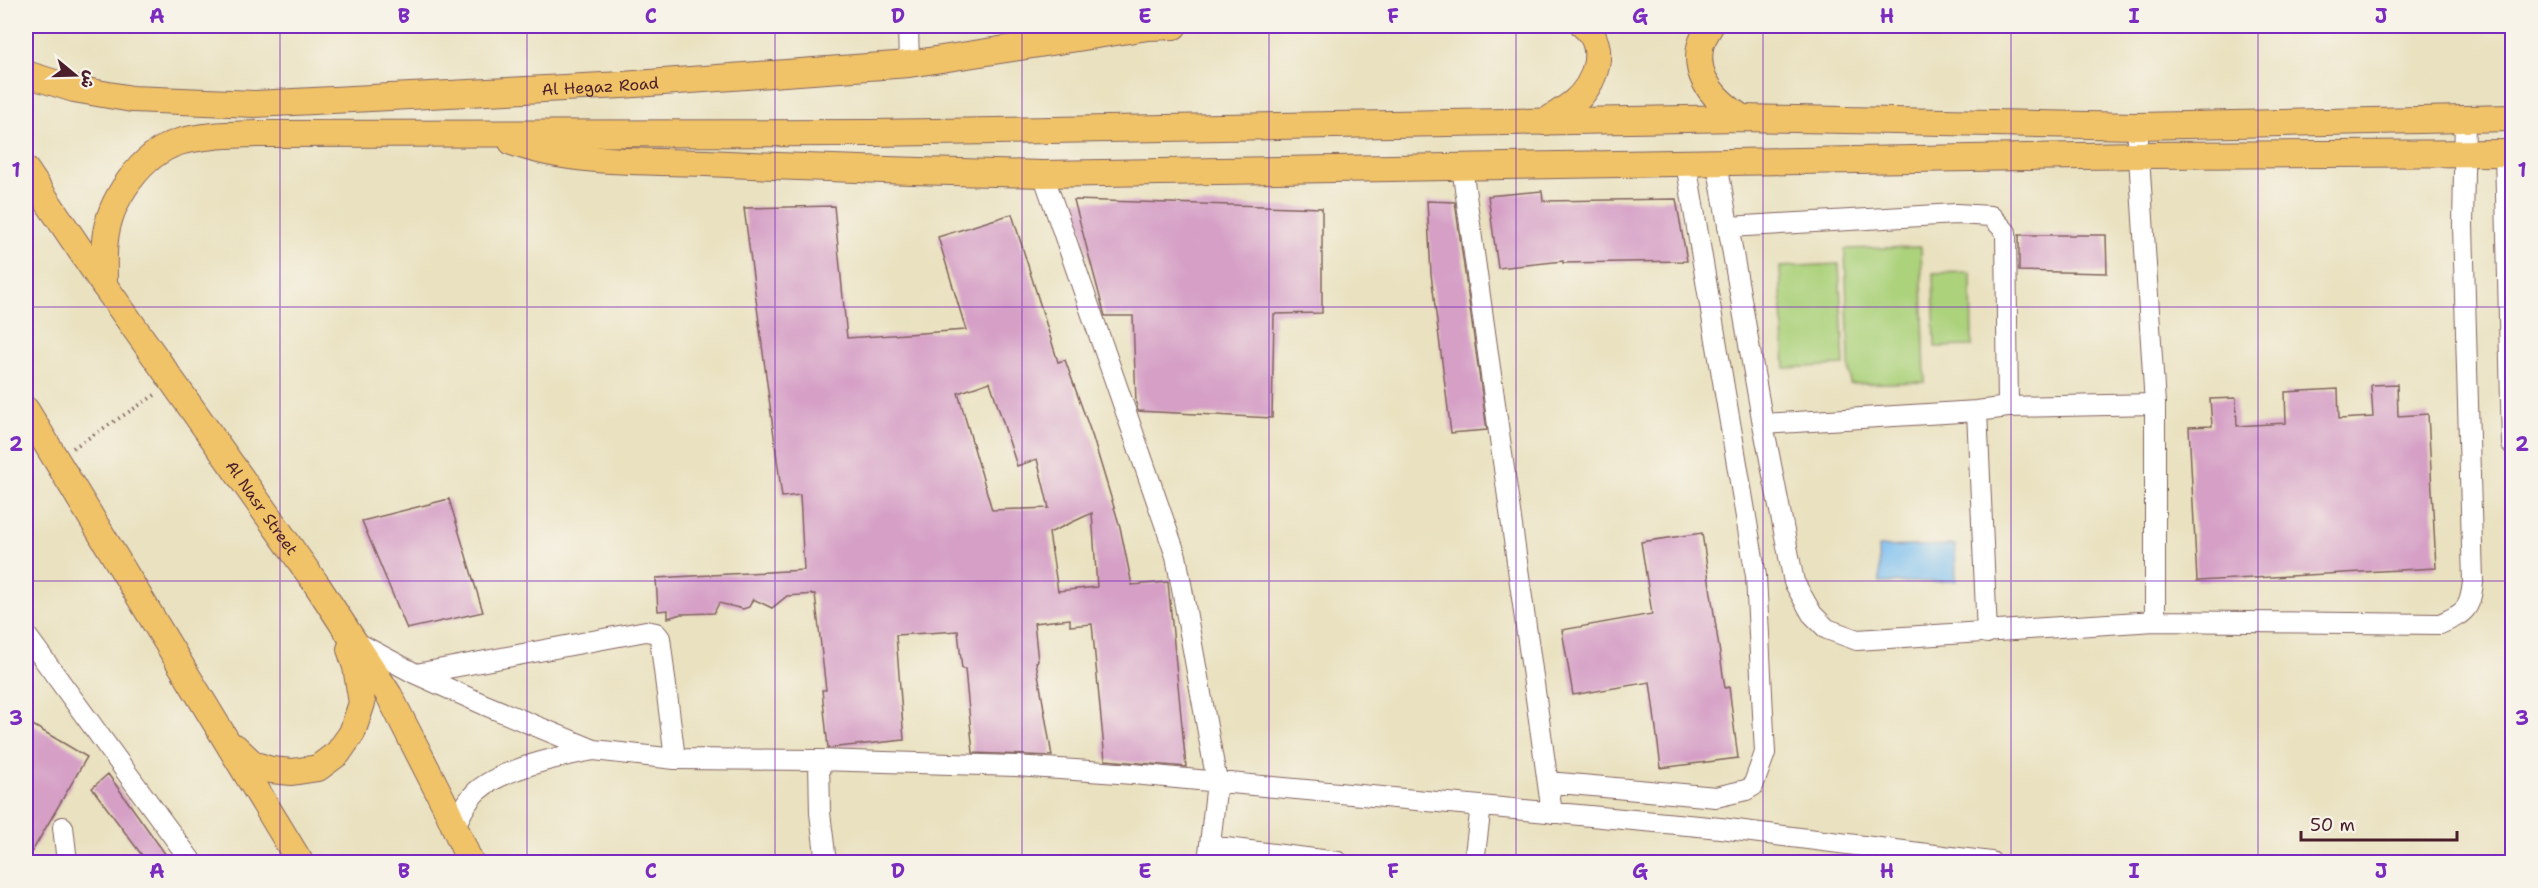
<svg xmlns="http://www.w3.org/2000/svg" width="2538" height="888" font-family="'Shantell Sans','Playpen Sans Arabic',sans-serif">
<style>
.green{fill:#acd27c;stroke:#7b7854;stroke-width:1.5}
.water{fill:#79bef0;stroke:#626e8e;stroke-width:1.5}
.building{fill:#d59fc6;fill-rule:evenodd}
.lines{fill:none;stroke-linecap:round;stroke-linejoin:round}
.minor-casing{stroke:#82635f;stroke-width:22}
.major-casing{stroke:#82635f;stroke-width:28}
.path{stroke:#82635f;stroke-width:4;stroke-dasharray:1.5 4.5;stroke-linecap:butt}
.minor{stroke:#fff;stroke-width:20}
.major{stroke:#f0c369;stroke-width:26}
.grid{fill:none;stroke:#7b2cbf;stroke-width:1.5;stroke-opacity:0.55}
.labels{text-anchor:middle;stroke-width:4.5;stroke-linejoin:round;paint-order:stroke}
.street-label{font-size:16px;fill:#4a1f2b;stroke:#f7f3e8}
.neatline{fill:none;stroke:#7b2cbf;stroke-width:2}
.grid-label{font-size:20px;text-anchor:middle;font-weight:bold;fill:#7b2cbf}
</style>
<rect width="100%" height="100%" fill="#f7f3e8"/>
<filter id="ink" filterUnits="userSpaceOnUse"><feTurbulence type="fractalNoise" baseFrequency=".0167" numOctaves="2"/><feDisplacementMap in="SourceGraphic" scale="12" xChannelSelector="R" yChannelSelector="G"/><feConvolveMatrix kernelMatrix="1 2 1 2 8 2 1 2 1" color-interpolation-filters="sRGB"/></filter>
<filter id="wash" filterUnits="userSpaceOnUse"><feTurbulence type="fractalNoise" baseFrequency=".008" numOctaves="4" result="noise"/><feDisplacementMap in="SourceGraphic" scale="24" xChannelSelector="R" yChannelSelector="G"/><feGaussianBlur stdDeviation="1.35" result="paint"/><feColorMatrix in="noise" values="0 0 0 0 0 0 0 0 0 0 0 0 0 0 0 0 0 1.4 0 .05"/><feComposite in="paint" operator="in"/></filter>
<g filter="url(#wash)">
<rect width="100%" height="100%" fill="#e9e1bf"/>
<path class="green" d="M1921,247L1925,382L1850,384L1845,249Z
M1839,264L1844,365L1785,368L1780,267Z
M1971,272L1972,346L1935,347L1933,273Z"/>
<path class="water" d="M1955,545L1956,581L1880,583L1879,547Z"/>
<g id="blocks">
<path class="building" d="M1542,191L1543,201L1676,199L1687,261L1563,263V261L1498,268L1488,196Z
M1074,200L1322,208V313L1274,314L1272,418L1138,411L1136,403L1133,316H1105Z
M1427,201L1455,202L1487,430L1451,433L1431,274Z
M834,206L847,338L966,330L938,237L1012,214L1058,362L1065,360L1093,438L1120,527L1132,585L1168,582L1186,767L1105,760L1092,624L1070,626V619L1034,623L1038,661L1036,662L1052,756L973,753L965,669H962L958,631L896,635L904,740L828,748L822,690H826L815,594L787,596L772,608L753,599L749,607L743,609L719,603L714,613L681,614L668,618V610L658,611L656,578L804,570L800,495L782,497L744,208ZM990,382L1017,466L1037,459L1049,508L992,510L958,393ZM1092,513L1097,587L1058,591L1049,533Z
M2019,235H2106L2107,273L2019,271Z
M2397,384L2398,416L2428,414L2436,568L2197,581L2189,427L2212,426L2210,399L2236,398L2237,426L2286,423L2285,392L2338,389L2339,419L2373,417L2371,385Z
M449,499L483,612L407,629L362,521Z
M1702,533L1725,688L1729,687L1738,758L1661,768L1650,682L1573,695L1562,630L1652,614L1641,542Z
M26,721L87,757L26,862Z
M108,774L171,862H147L92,788Z"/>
</g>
</g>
<g filter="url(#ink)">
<use href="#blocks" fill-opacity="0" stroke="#82635f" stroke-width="1.5"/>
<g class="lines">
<defs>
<path id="minor" d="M908,26L909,64
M2137,126L2155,404V621
M2505,153L2512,444
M1717,163L1763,424L1794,582L1812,614L1827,629L1857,640L2155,621L2440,624C2465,613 2470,610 2473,582L2463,225L2465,118
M1462,167L1552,813
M1043,174L1176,556L1217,782L1208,862
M1728,227L1956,214L1991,216L2006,232L2008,407
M1977,411L1987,633
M1763,424L1977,411L2008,407L2155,404
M26,635L192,862
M354,641L416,674L485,705L594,750L675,759L819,760L1016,766L1133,774L1720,828L1991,862
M416,674L646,631L656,633L660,638L675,759
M819,760L820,813L826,862
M1548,782L1716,797L1746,790L1753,786L1765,753L1756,576L1686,163
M455,826C461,814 466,801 477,791C502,769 561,756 594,750
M63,827L67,862
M1210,846L1338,862
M1474,862L1481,806"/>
<g id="major">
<path d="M1710,26C1707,32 1701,40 1700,48C1694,80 1718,102 1742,118"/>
<path id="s1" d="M26,74L74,89L132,99L255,104L622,85L909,64L1148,27L1174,26"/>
<path d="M1545,122C1554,116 1564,110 1573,103C1595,85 1609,47 1584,26"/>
<path d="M512,142C573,164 642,161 706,163C818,168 931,172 1043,174L2140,155L2512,153"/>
<path id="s2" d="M26,170L104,285L317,585L389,695L445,805L470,862"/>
<path d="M104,285C104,270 103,254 105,240C109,200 141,154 179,142C203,135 231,135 256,134L874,133L1742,118L2137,126L2512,118"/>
<path d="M26,410L300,862"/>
<path d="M235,747L253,764L271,770L292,772L318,768L338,753L352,733L362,703L356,667L350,649"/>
</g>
</defs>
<use href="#minor" class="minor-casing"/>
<use href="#major" class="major-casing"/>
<path class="path" d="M73,448L155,395"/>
<use href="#minor" class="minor"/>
<use href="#major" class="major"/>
</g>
</g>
<path class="grid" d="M280,26V862M527,26V862M775,26V862M1022,26V862M1269,26V862M1516,26V862M1763,26V862M2011,26V862M2258,26V862M26,307H2512M26,581H2512"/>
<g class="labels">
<g class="street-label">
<text dy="6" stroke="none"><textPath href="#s1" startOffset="578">Al Hegaz Road</textPath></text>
<text dy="6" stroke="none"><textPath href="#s2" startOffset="412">Al Nasr Street</textPath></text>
</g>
</g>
<rect width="2538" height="888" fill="none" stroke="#f7f3e8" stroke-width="66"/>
<g transform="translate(75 75) rotate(109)" stroke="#f7f3e8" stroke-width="4.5" paint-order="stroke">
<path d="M0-4.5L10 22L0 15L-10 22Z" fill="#4a1f2b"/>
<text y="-9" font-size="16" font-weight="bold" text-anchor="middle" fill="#4a1f2b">ش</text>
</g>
<path d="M2301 831v9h156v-9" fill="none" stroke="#4a1f2b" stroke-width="3"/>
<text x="2310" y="831" font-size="18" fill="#4a1f2b" stroke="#f7f3e8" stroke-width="4.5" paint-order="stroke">50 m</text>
<rect x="33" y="33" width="2472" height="822" class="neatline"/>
<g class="grid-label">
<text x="157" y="23">A</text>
<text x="404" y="23">B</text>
<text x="651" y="23">C</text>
<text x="898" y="23">D</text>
<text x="1145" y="23">E</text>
<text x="1393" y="23">F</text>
<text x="1640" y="23">G</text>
<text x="1887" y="23">H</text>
<text x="2134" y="23">I</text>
<text x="2381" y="23">J</text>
<text x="16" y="177">1</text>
<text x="2522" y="177">1</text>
<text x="16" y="451">2</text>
<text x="2522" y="451">2</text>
<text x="16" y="725">3</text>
<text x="2522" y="725">3</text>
<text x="157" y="878">A</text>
<text x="404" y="878">B</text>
<text x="651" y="878">C</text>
<text x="898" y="878">D</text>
<text x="1145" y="878">E</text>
<text x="1393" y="878">F</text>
<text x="1640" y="878">G</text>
<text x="1887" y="878">H</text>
<text x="2134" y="878">I</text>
<text x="2381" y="878">J</text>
</g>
</svg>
